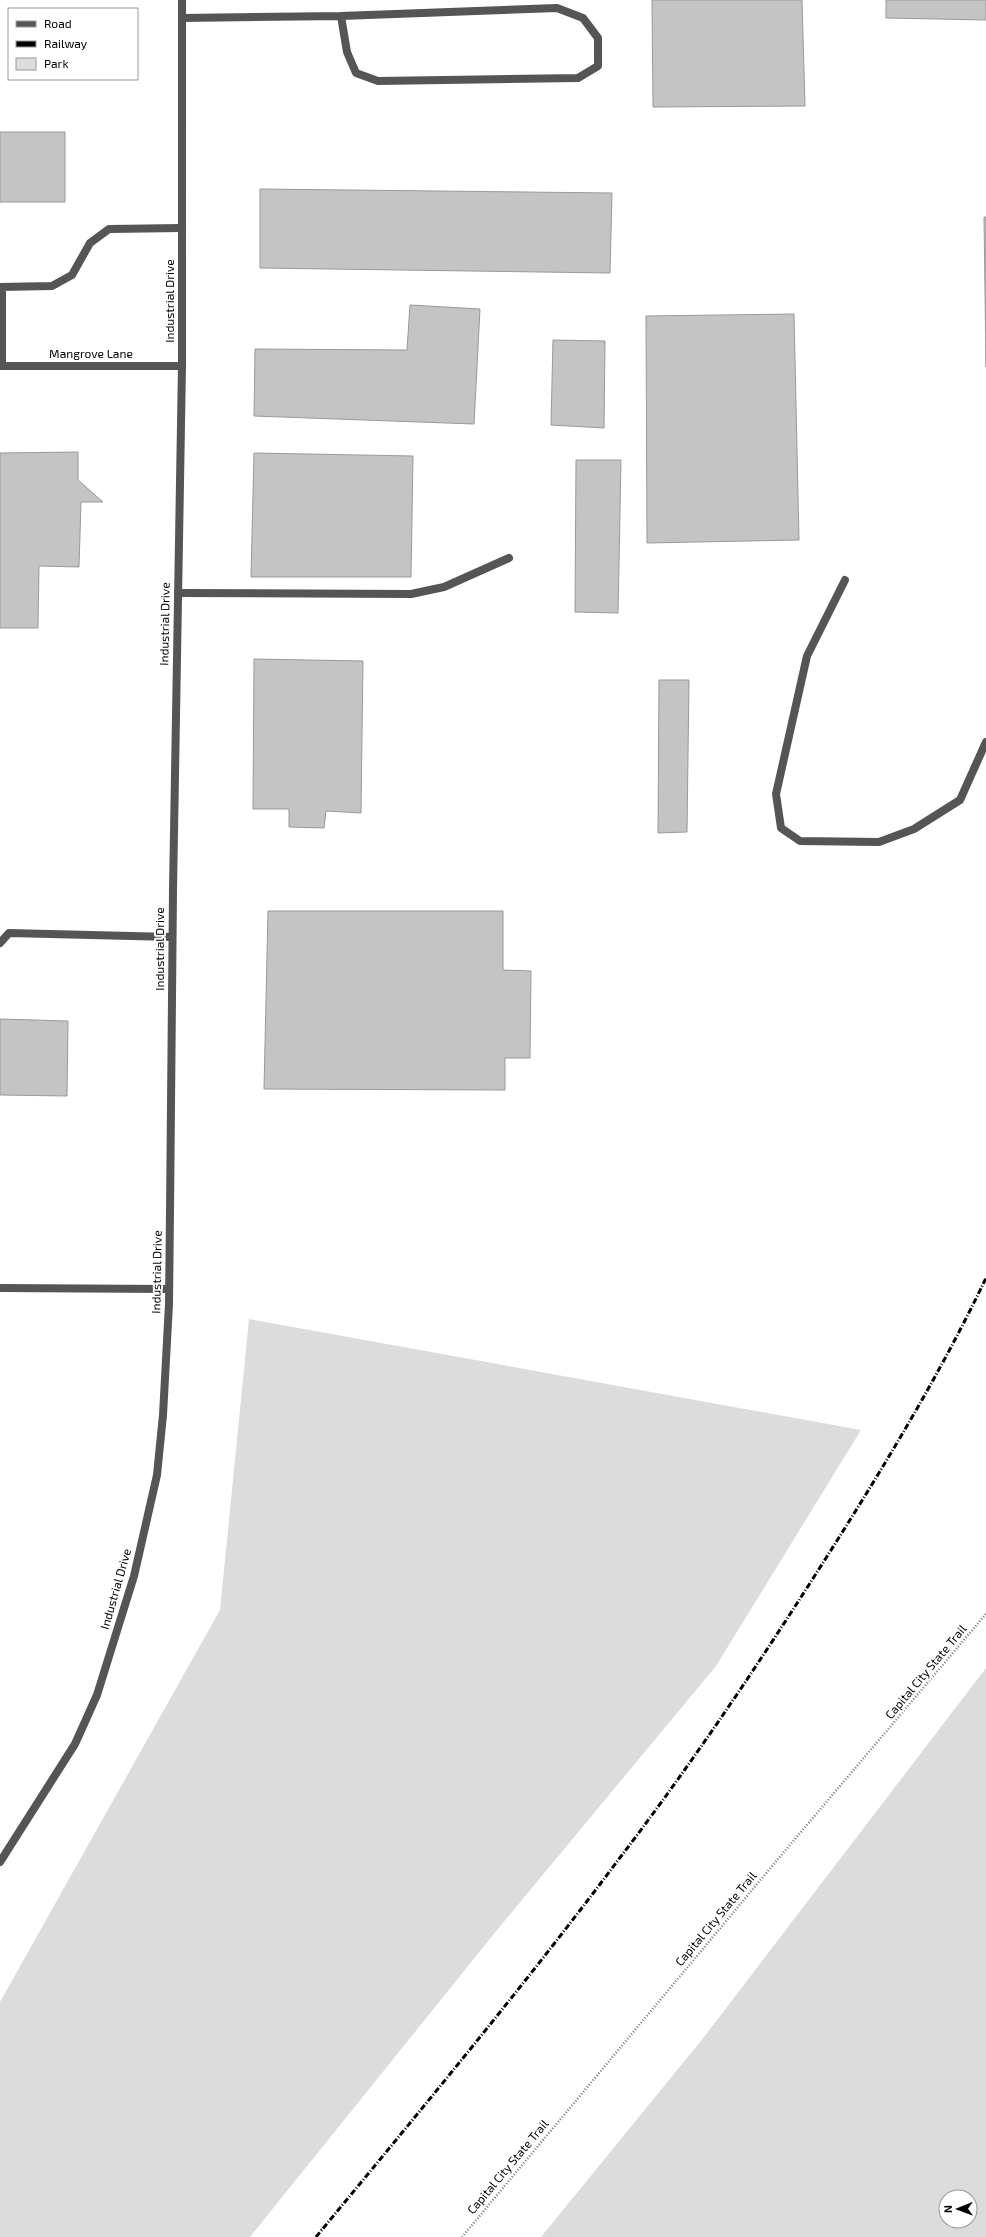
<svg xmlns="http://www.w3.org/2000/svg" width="986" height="2237" font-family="'Exo 2',sans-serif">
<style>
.green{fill:#dcdcdc;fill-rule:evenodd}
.building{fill:#c4c4c4;stroke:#999}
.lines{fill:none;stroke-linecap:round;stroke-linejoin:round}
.path{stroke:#777;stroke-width:2.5;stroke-dasharray:1 2;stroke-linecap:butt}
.service{stroke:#555;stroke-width:8}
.minor{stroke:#555;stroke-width:8}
.tertiary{stroke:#555;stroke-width:8}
.rail{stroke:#000;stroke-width:3;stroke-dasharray:6 2 1 2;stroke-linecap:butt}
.labels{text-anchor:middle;stroke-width:4;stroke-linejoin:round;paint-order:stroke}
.street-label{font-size:12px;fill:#000;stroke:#fff}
</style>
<rect width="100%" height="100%" fill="#fff"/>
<path class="green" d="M249,1319L861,1430L716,1666L497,1930L250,2237H0V2002L220,1610Z
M986,1668V2237H541L704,2037ZM946,2197H970V2221H946Z"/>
<path class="building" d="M652,0H802L805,106L653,107Z
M886,0H986V20L886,18Z
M0,132H65V202H0Z
M260,189L612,193L610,273L260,268Z
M984,217H986V367Z
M410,305L480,309L474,424L254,416L255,349L407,350Z
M794,314L799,540L647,543L646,316Z
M553,340L605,341L604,428L551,425Z
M78,452V480L103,502H81L79,567L39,566L38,628H0V453Z
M254,453L413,456L411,577H251Z
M576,460H621L618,613L575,612Z
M254,659L363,661L361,813L326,811L324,828L289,827V809H253Z
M659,680H689L687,832L658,833Z
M268,911H503V970L531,971L530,1058H505V1090L264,1089Z
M0,1019L68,1021L67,1096L0,1095Z"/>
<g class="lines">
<path class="path" d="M462,2237L778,1859L986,1614"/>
<path class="service" d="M182,18L341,16L557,8L583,18L598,38V66L578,78L378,81L356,73L347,52L341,16
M0,287L52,286L72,275L90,243L109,229L182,228
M2,366V287
M845,580L807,656L776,794L781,828L800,841L879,842L914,829L960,800L986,742
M178,593L411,594L444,587L509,558
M0,943L9,933L172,937
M0,1288L169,1289"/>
<path class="minor" d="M0,366H182"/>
<path class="tertiary" d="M0,1862L75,1744L97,1695L134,1576L157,1475L163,1415L169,1304L170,1212L173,891L182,366V0"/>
<path class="rail" d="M316,2237C420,2111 524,1986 622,1855C699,1754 770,1647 838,1539C891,1455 943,1368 986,1278"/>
</g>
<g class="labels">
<g class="street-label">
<text transform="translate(170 301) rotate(-90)" y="4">Industrial Drive</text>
<text x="91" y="358">Mangrove Lane</text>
<text transform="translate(165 624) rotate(-89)" y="4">Industrial Drive</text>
<text transform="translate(160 949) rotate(-90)" y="4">Industrial Drive</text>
<text transform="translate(157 1272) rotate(-89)" y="4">Industrial Drive</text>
<text transform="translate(116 1589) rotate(-74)" y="4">Industrial Drive</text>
<text transform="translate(926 1672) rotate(-50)" y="4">Capital City State Trail</text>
<text transform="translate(716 1919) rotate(-50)" y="4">Capital City State Trail</text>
<text transform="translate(508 2167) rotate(-50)" y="4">Capital City State Trail</text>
</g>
</g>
<rect x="8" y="8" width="130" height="72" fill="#ffffff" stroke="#999999"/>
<rect x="16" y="21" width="20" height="6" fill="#555555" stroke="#999999"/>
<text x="44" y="28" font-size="12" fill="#000000">Road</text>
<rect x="16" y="41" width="20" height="6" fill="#000000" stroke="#999999"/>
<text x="44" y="48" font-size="12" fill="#000000">Railway</text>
<rect x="16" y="58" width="20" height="12" fill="#dcdcdc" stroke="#999999"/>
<text x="44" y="68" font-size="12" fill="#000000">Park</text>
<g transform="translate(958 2209) rotate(269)"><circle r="19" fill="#ffffff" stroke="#999999"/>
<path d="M0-3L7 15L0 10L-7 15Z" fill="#000000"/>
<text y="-6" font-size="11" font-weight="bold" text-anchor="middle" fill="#000000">N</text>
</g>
</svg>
